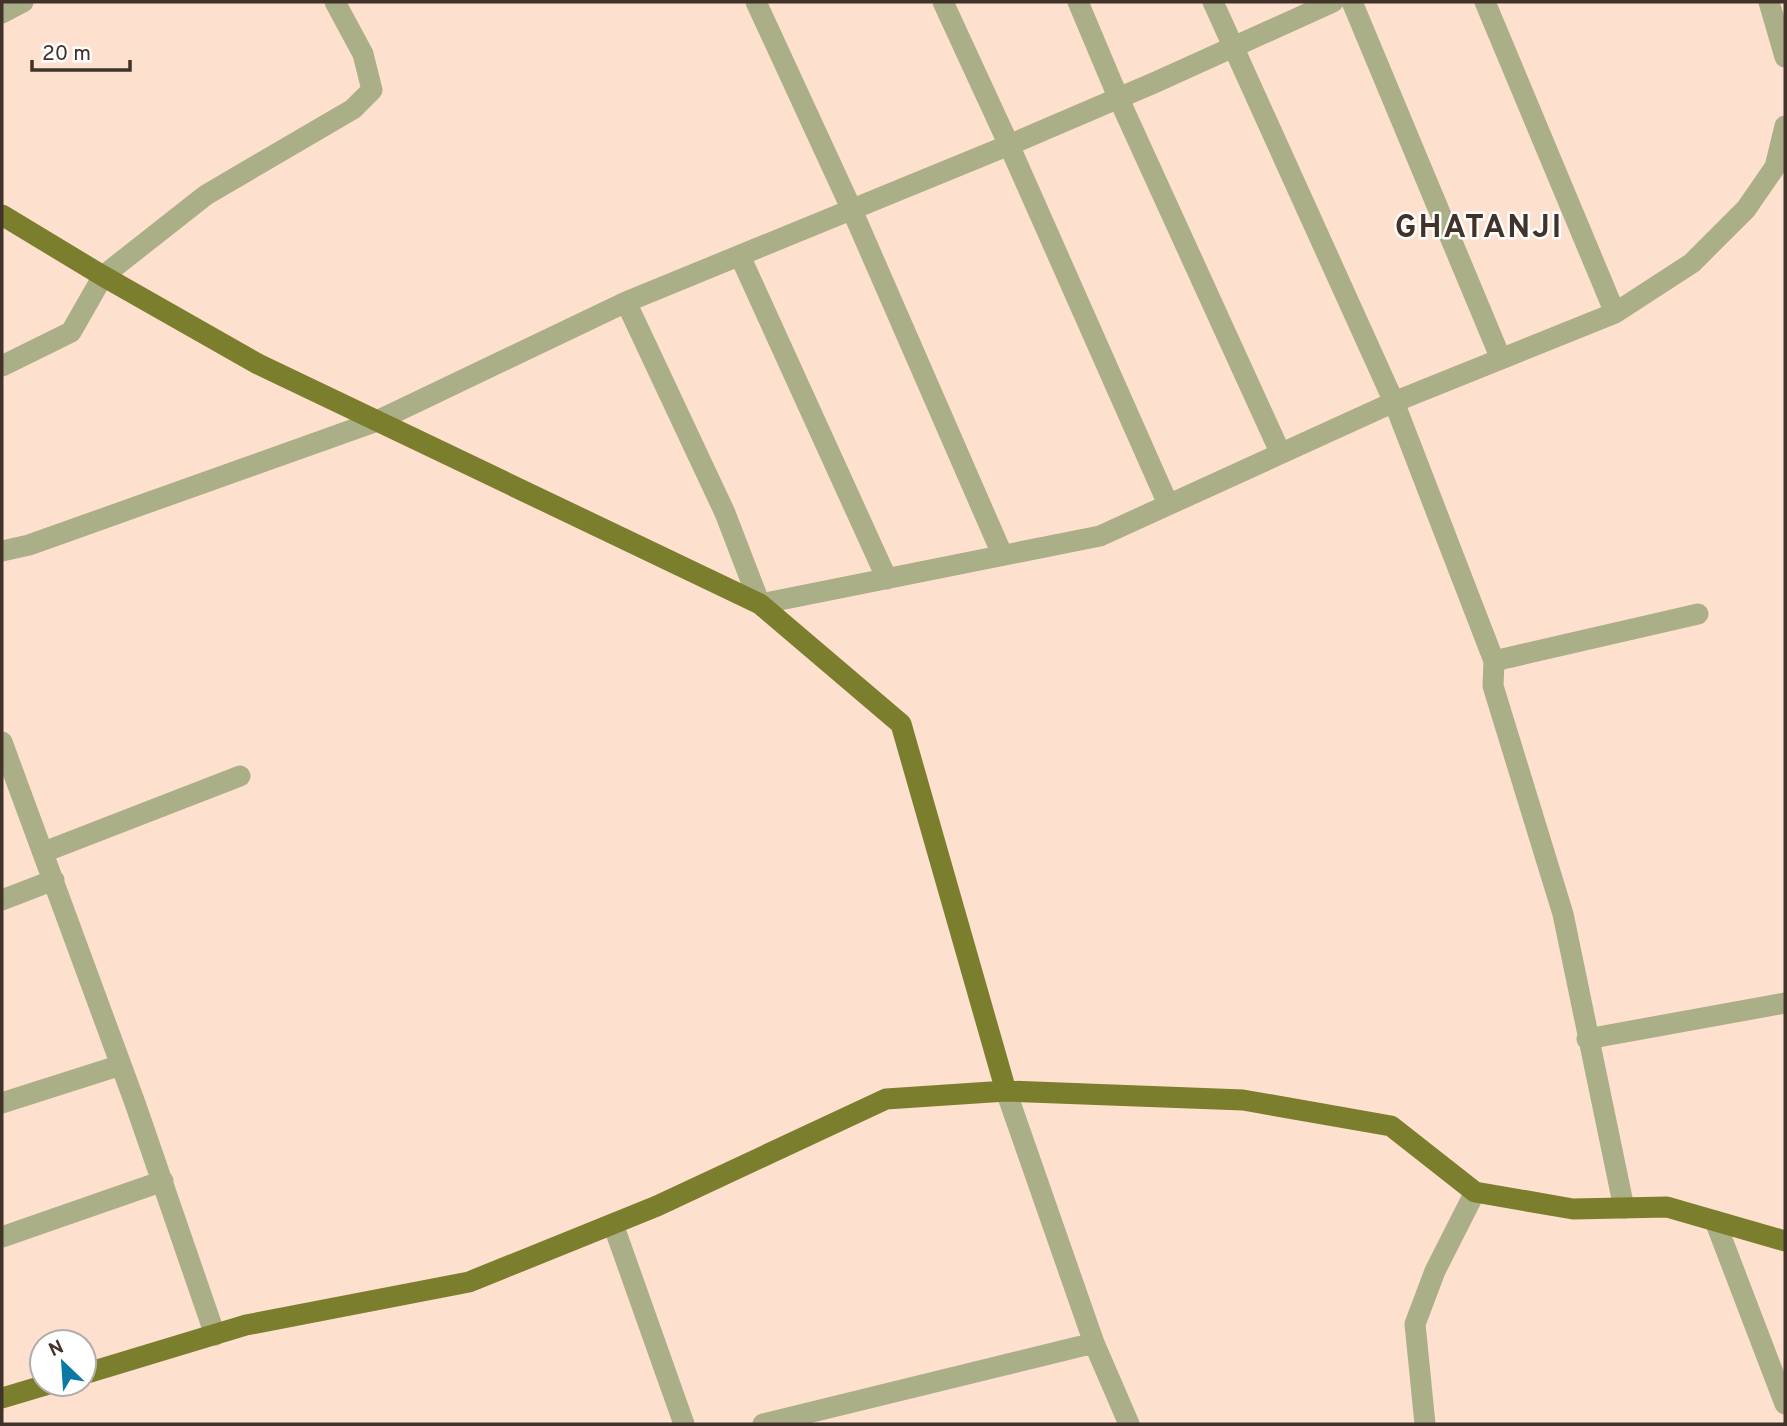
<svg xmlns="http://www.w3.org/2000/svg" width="1787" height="1426" font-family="Overpass,sans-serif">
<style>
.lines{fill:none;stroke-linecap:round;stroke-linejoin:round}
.minor{stroke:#abaf87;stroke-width:21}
.major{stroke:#7b7e2c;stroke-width:21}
.labels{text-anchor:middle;stroke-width:5;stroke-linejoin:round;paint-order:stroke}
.district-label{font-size:32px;font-weight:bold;letter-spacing:2px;fill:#41322a;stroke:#fff}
</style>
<rect width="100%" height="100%" fill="#fee0cf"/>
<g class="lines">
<path class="minor" d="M756,2L852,210L1002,554
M943,2L1009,145L1168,504
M1078,2L1118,97L1280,452
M1213,2L1394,402L1494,661L1493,686L1563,914L1624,1208
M1352,2L1501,359
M1485,2L1615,313
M1769,2L1785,57
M2,13L23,2
M740,256L887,579
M626,302L725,513L760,604L1100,536L1394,402L1615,313L1692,263L1746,209L1775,167L1785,126
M2,366L71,332L103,276L206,195L353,109L372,90L363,54L335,2
M2,551L29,545L377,421L626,302L1009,145L1156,82L1333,2
M1494,661L1698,614
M2,742L135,1103L215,1335
M44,852L240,776
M2,900L54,880
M1587,1039L1785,1003
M1006,1091L1094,1343L1129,1424
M2,1103L121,1065
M1715,1221L1785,1404
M613,1224L684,1424
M2,1237L163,1181
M763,1424L1094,1343
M1425,1424L1415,1324L1435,1271L1475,1192"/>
<path class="major" d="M2,215L103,276L258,364L760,604L901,724L1006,1091
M84,1374L246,1325L469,1282L657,1206L886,1099L1006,1091L1243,1100L1391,1126L1475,1192L1573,1209L1667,1207L1785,1241
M2,1398L49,1384"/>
</g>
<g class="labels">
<g class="district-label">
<text x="1479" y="237">GHATANJI</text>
</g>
</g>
<rect width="1787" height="1426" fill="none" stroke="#41322a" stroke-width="7"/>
<g transform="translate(63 1363) rotate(335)"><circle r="33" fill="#ffffff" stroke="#b3adaa" stroke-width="2"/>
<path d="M0-5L12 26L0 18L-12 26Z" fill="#0a7aa4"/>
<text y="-10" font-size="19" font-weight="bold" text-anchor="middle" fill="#41322a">N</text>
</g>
<path d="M32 60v10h98v-10" fill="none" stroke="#41322a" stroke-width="3.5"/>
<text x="42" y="60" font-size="21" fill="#41322a" stroke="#ffffff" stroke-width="5" paint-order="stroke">20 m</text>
</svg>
